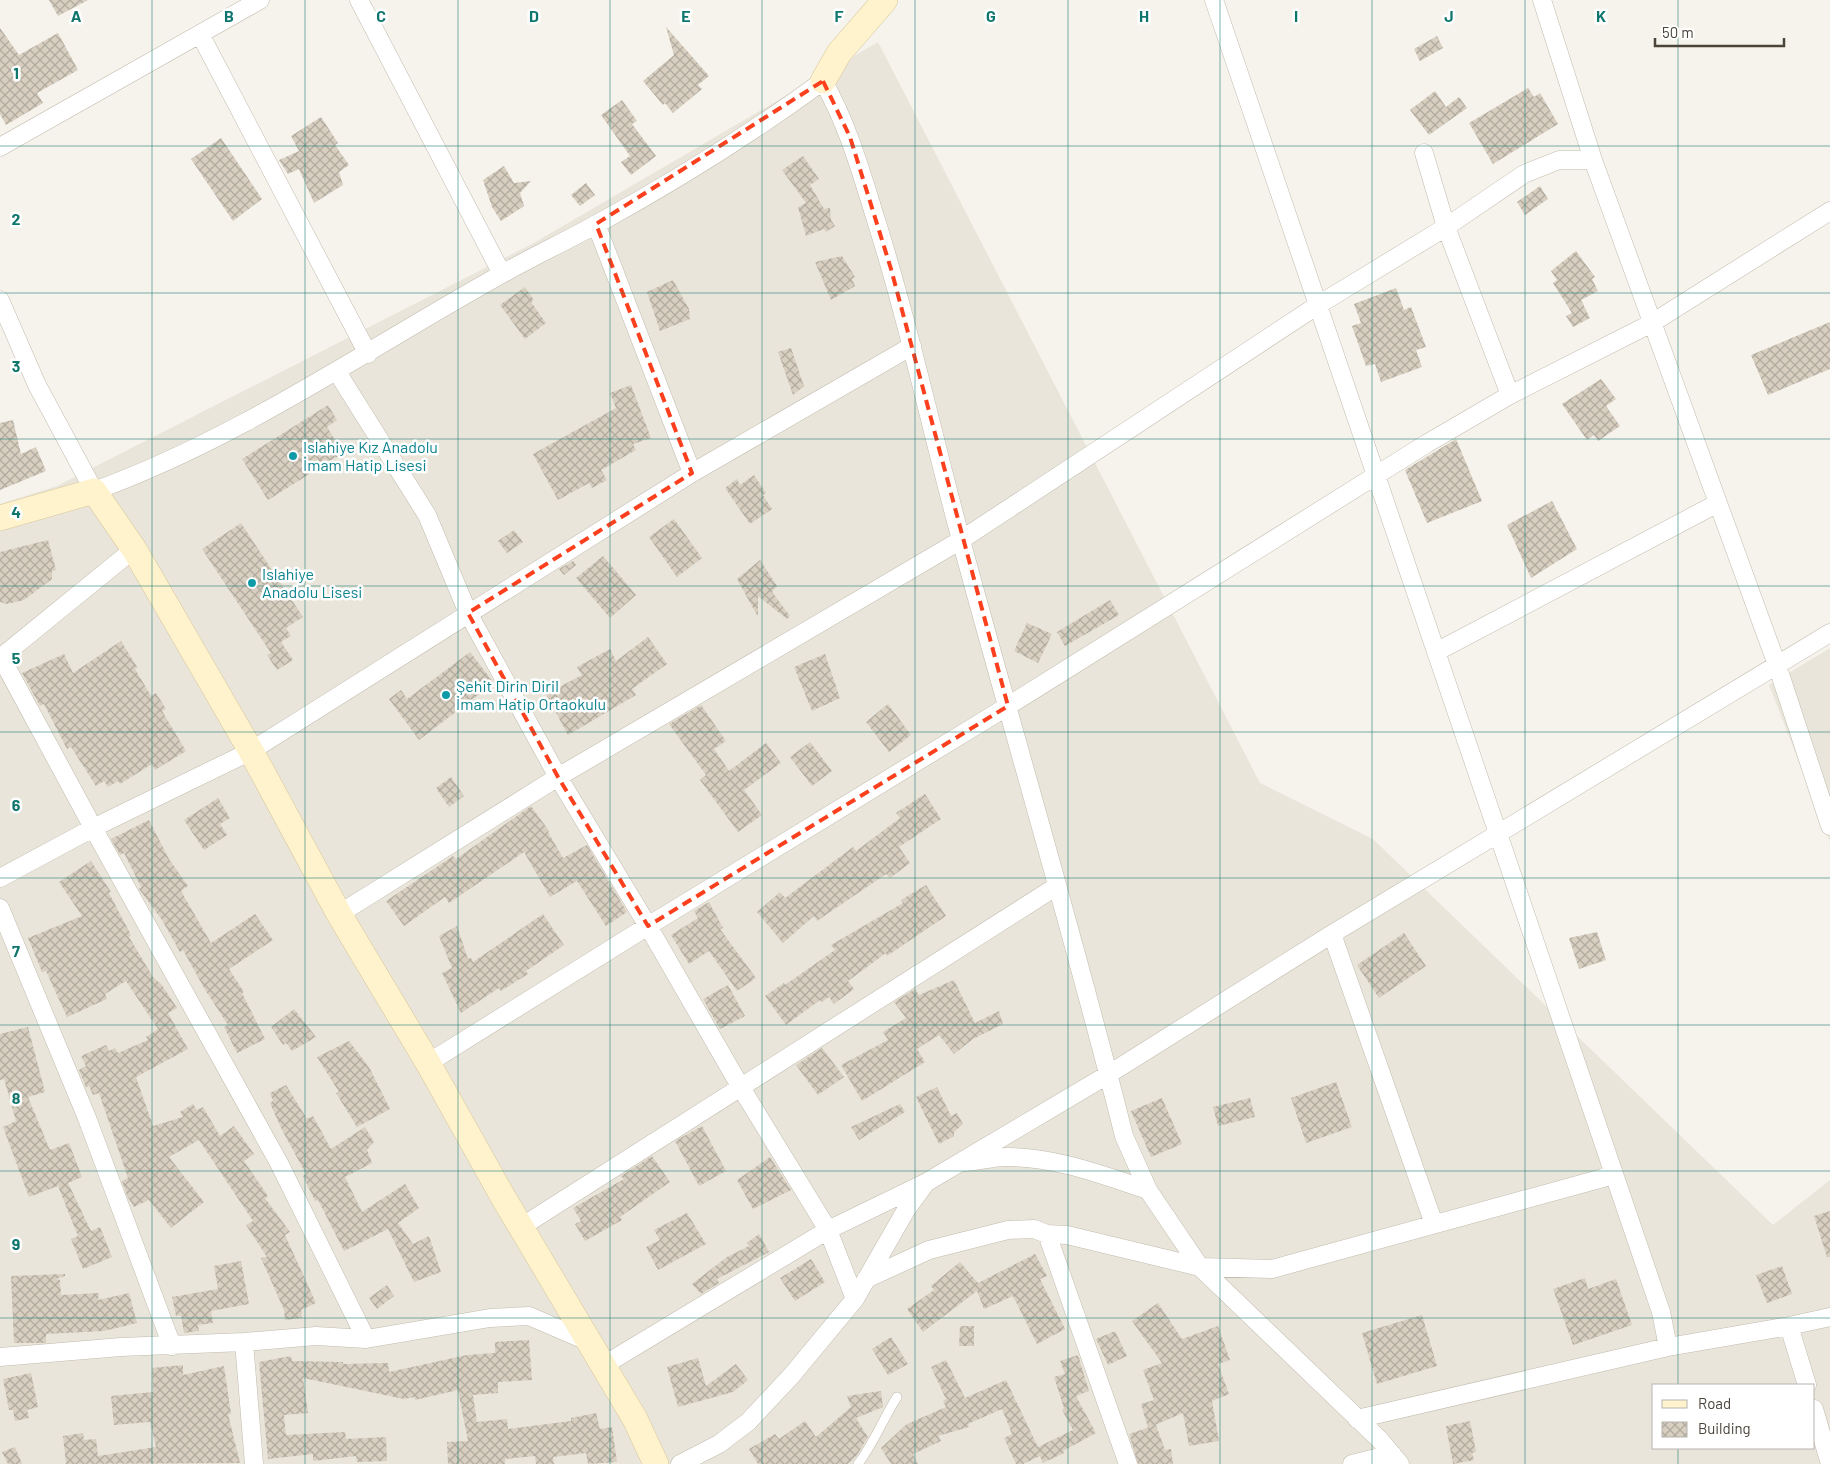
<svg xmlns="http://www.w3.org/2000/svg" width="1830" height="1464" font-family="Barlow,sans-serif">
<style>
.residential{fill:#eae5da;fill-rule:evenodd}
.building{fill:url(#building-cross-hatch)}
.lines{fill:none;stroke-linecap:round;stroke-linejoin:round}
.lane-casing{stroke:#c2bbae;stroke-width:10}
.street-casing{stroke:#c2bbae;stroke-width:19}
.secondary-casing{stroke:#d6c79b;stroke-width:26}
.lane{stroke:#fff;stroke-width:9}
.street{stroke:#fff;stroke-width:18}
.secondary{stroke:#fff3cd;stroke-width:25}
.marked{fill:none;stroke:#fc3f1d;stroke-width:4;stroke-dasharray:10 6;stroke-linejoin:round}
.grid{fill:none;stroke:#0f766e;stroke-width:1;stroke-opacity:0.55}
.culture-dot{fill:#0f9aa8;stroke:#fff;stroke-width:2}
.labels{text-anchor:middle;stroke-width:5;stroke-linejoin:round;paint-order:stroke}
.culture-label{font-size:16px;fill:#0d838f;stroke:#fff;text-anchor:start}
.grid-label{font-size:16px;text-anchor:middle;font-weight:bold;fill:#0f766e;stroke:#fff;stroke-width:5;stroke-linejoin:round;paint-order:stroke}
</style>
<defs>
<pattern id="building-cross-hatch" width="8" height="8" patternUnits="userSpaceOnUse" patternTransform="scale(1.25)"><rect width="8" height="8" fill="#d8cfc1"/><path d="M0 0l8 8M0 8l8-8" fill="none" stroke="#b1aa9e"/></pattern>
</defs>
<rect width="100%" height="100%" fill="#f6f3ec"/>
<path class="residential" d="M878,42L1260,783L1373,839L1773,1225L1830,1180V1464H0V504L57,486L532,244ZM1654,1385H1814V1448H1654Z
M1830,648V842L1769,685Z"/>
<path class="building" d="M49,0H88L58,16Z
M666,27L709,76L698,85L702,89L673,113L665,103L663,105L643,81L674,55Z
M0,28L19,55L58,33L78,70L37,93L43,103L6,125L0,114Z
M1437,36L1443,48L1420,61L1414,49Z
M1528,88L1534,97L1540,93L1558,124L1493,164L1469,123Z
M1435,91L1446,107L1459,97L1467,108L1429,135L1410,110Z
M622,100L637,121L632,124L656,156L631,175L621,162L630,156L601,115Z
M321,117L338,143L335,145L349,165L339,172L343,185L314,203L299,169L288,174L279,160L299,151L291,136Z
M221,138L262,199L233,221L191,159Z
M803,156L819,179L810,185L824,209L830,208L831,220L835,226L826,232L824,229L806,236L798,207L806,203L782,170Z
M504,166L514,183L531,181L520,193L524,206L501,221L492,207L483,180Z
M586,183L595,195L580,206L571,195Z
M1540,186L1548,199L1525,215L1517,202Z
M1576,251L1595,277L1592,279L1598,291L1581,300L1590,318L1573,327L1566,316L1572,313L1553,283L1557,280L1551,271Z
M842,256L855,277L852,279L855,286L831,300L815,262Z
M673,280L689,309L690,319L660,331L647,292Z
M525,287L534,300L531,302L546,323L525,339L500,305Z
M1396,288L1404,310L1411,307L1426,347L1416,350L1422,367L1381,382L1375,364L1366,366L1352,326L1361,323L1354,304Z
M1830,322V369L1768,395L1751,355Z
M791,348L804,386L793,395L778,352Z
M1601,379L1616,399L1606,406L1620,426L1598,441L1594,435L1587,440L1562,404Z
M631,385L651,438L633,444L636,450L601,470L607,480L592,488L589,483L558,500L533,454L616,408L610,393Z
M328,405L337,420L327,427L343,453L268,500L242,459Z
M13,420L21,454L36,447L46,471L0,490V423Z
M1456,439L1482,501L1427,523L1405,470Z
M754,475L766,493L763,495L772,509L750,524L725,488L737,479L740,485Z
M1552,501L1577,549L1531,578L1507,525Z
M674,519L702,558L677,577L649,537Z
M241,523L303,617L286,628L291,636L281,642L293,660L277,670L267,655L271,653L202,549Z
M514,530L523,542L507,553L498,541Z
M48,540L56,570L52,571V579L24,600L7,604L0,602V552Z
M603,556L636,595L610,618L576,578Z
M760,560L777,586L772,592L790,616L787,619L758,596V617L737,579Z
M573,561L576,565L564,575L559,569Z
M1110,600L1119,615L1065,646L1057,632Z
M1027,623L1052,634L1038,663L1014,651Z
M648,637L667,664L632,689L636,695L568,735L546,694L582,675L577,667L610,649L616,661Z
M121,641L137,667L135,669L151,696L156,693L166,709L162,711L186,751L155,770L152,764L120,784L118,781L108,787L104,781L96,786L71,747L67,749L44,704L40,706L22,673L64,654L73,673Z
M470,652L494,683L419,740L389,699L401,690L407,699Z
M825,654L840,698L812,711L794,667Z
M888,704L911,735L889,752L866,722Z
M701,705L726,741L714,749L729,771L766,743L781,763L744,790L762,815L738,832L700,780L706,775L669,724Z
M810,742L832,771L812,786L790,757Z
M451,777L464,796L449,807L436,788Z
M925,794L941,819L899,847L910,863L890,878L886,874L817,921L814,916L783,943L757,912L780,892L785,898L853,847L856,851L900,818L896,813Z
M218,798L230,818L220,824L227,835L204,850L184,820Z
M531,806L549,831L548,832L563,858L587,845L627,912L606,926L577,881L550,897L524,852L449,903L445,897L404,926L386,901L453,856L456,859Z
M149,820L169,859L188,886L181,891L211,943L255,914L273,940L229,969L244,992L242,993L265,1039L237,1053L224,1027L228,1025L204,988L183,950L180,952L162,920L139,889L141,887L124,853L120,855L111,839Z
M91,861L111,892L109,893L131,935L129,937L153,977L162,985L177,1008L168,1013L188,1049L136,1077L153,1126L183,1117L180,1112L193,1104L197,1110L203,1107L220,1136L234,1126L254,1154L244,1161L268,1196L265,1198L290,1232L285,1235L316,1303L301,1310L302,1318L285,1320L284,1310L261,1258L267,1257L246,1225L253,1221L199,1140L169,1157L204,1202L171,1228L149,1200L134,1207L127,1196L122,1181L128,1178L99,1093L93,1095L89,1086L86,1087L79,1070L86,1066L81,1056L106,1045L109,1051L115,1048L118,1053L148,1040L146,1037L158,1029L126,981L105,994L107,999L67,1017L46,971L42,972L28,938L82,916L59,882Z
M926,885L946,916L887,956L886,953L848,981L854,989L834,1004L829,997L822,1002L820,1000L786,1025L765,996L784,983L785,985L835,950L831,945L903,903L901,900Z
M709,902L723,928L720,929L756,978L737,991L709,951L689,964L671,935L698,918L694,911Z
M543,914L564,945L526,971L528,974L501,991L499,988L461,1013L442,973L452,968L439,936L457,926L468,959L471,958L473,962Z
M1597,932L1606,960L1579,969L1569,938Z
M1404,933L1426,966L1379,998L1357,965Z
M954,980L975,1023L999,1011L1003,1024L973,1039L954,1054L939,1035L917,1049L925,1062L862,1101L841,1065L888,1040L883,1032L906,1018L894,1002L915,989L919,995Z
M728,985L745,1016L720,1029L703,999Z
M294,1009L316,1037L292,1051L286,1043L283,1045L271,1027Z
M28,1027L45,1092L28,1097L50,1150L69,1143L82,1177L68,1183L91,1231L100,1227L112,1257L83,1269L71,1239L78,1236L58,1186L29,1197L3,1127L16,1121L4,1079L0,1080V1034Z
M349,1041L369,1067L390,1109L357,1127L336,1093L339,1092L317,1057Z
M822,1048L844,1077L818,1095L796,1065Z
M1336,1082L1352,1127L1306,1143L1291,1098Z
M286,1085L307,1119L313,1116L331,1149L365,1127L374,1142L367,1150L372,1163L345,1177L362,1212L405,1184L419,1208L398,1223L413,1244L429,1236L441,1272L414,1282L388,1229L344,1251L318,1200L315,1201L303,1176L306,1174L282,1130L270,1103L273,1101L270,1093Z
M937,1087L951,1116L957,1113L963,1124L954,1132V1136L939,1144L916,1097Z
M1162,1098L1182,1144L1151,1157L1131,1111Z
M1250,1098L1255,1117L1218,1126L1213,1107Z
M900,1104L905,1112L859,1140L851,1127Z
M702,1126L726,1171L699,1186L675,1141Z
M652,1156L670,1182L620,1217L622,1220L585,1241L575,1224L581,1221L573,1208L624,1179L621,1176Z
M770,1157L791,1190L753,1209L737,1180Z
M1830,1211V1257H1827L1814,1216Z
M687,1213L706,1244L658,1270L646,1247L660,1240L654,1230Z
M759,1234L769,1252L717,1279L719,1283L701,1294L692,1284L727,1257L749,1246L747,1243Z
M1035,1254L1047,1276L1040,1279L1065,1329L1037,1344L1013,1296L984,1309L977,1291L923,1332L907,1309L934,1290L931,1286L960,1262L978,1283Z
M811,1259L825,1282L795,1301L780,1278Z
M241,1261L249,1304L211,1311L213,1323L198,1325L199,1331L184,1333L181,1315L176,1316L172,1297L218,1289L214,1266Z
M1782,1266L1792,1294L1767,1303L1756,1275Z
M65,1274V1276L56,1279L60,1280L61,1295L99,1293L98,1300L129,1293L137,1323L104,1331L46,1334V1343H14L11,1276Z
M1585,1278L1588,1289L1616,1279L1632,1325L1573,1345L1553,1289Z
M387,1285L394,1296L377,1309L369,1298Z
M1158,1303L1182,1339L1218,1326L1230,1360L1218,1364L1229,1394L1212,1401L1219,1441L1189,1446L1183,1413L1148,1428L1141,1404L1154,1400L1143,1370L1162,1363L1132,1321Z
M1422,1315L1437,1366L1377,1384L1362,1333Z
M960,1326H974V1346H959Z
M1115,1331L1127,1356L1108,1365L1096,1339Z
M891,1337L908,1364L888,1375L872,1349Z
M529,1340L532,1380L498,1382V1393L473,1395L477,1422L507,1419L508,1429L571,1421V1418L596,1413L600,1429L612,1427L617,1462L588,1464L586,1453L553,1457L554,1464H536L535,1456L505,1459V1464H448L447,1442L468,1441L458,1390L415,1400V1397L404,1399L303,1378L308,1413L284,1415L286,1435L345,1432L346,1439L386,1437L387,1461L357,1462L356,1456L313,1461V1454L268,1459L259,1362L291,1356L292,1361L343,1362V1364L388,1363L389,1372L467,1355L495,1353V1342Z
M1078,1355L1089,1391L1076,1396L1096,1433L1063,1451L1064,1453L1043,1463L1040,1456L1023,1464H1016L1004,1438L1012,1434L1002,1409L968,1424L969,1427L938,1436L941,1441L913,1454L918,1464H891L881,1448L907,1424L946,1407L943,1401L946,1399L931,1367L946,1360L965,1398L1006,1380L1038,1447L1073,1430L1062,1410L1064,1408L1054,1377L1065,1374L1060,1361Z
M698,1358L706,1386L736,1364L748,1380L733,1392L678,1407L667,1367Z
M183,1365V1375L224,1366L231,1414H228L240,1463L66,1464L63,1436L83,1433L84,1440L96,1439L98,1456L156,1447L150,1422L114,1425L111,1396L153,1392L152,1368Z
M31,1373L38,1407L27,1410L29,1418L15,1421L13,1410H9L3,1379Z
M881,1391L883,1407L856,1418L868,1437L857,1455L848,1464H758L749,1449L775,1434L779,1439L805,1421L816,1437L851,1407L847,1396Z
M1470,1421L1476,1452L1472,1453L1474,1460L1453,1464L1446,1426Z
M1156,1425L1165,1450L1171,1449L1173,1464H1138L1129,1434Z
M15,1447L22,1464H8L2,1452Z"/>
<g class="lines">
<defs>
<path id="lane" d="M858,1464C874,1443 883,1419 897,1397"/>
<path id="street" d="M359,0L502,274
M1214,0L1661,1312L1668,1347
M1542,0L1593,160
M200,34L368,354
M0,147L260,0
M1424,153L1446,227L1510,395
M596,224L692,473
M0,300L37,385L94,491C240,438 367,349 502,274C532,257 564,242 595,225C672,183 752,133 823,81C848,125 861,172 876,220C909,325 932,433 961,540C1015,739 1074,936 1124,1136L1148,1190L1200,1267L1380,1440L1400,1464
M337,372L427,515L468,613L558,777L648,926L740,1086L828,1230L855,1299
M1436,652L1718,503
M1,657L97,835L279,1163L366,1339
M0,658L134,549
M0,878L93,828L251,751L692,473L912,346
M0,908L87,1118L172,1346
M339,914L558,777L961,540L1318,305L1446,227L1524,174L1559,160H1593L1777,665L1830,826
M1332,934L1434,1224
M428,1063L648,926L1008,706L1426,444L1510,395L1652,323L1830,211
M965,1162C979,1161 993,1157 1007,1157C1056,1157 1102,1175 1148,1190
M521,1227L1057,886
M1047,1234L1128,1464
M866,1279L929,1250L1008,1230L1034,1229L1047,1234L1067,1235L1200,1267L1272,1269L1614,1175
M1789,1326L1807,1385
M244,1342L254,1464
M0,1357L121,1347L244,1342L316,1336L366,1339L490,1318L529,1316L587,1341
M604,1365L828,1230L927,1182L1109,1074L1332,934L1830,633
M1814,1409L1830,1464
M1357,1419L1668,1347L1789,1326L1830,1317
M680,1464L719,1444L748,1422L792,1375L855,1299L906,1210L925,1184
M1352,1464L1392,1454"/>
<path id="secondary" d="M823,81L839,53L885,0
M0,518L94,491L134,549L251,751L339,914L428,1063L503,1197L635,1419L656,1464"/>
</defs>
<use href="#lane" class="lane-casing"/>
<use href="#street" class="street-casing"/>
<use href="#secondary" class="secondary-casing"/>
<use href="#lane" class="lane"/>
<use href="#street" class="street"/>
<use href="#secondary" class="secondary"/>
</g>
<path class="marked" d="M823,81L850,137L891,269L1008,706L648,926L558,777L468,613L692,473L596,224Z"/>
<path class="grid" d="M152,0V1464M305,0V1464M458,0V1464M610,0V1464M762,0V1464M915,0V1464M1068,0V1464M1220,0V1464M1372,0V1464M1525,0V1464M1678,0V1385M0,146H1830M0,293H1830M0,439H1830M0,586H1830M0,732H1830M0,878H1830M0,1025H1830M0,1171H1830M0,1318H1830M1678,1448V1464"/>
<g class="culture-dot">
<circle cx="293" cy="456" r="5"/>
<circle cx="252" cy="583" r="5"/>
<circle cx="446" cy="695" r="5"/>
</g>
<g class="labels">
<g class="culture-label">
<text x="303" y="453">Islahiye Kız Anadolu<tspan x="303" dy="18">İmam Hatip Lisesi</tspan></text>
<text x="262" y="580">Islahiye<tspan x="262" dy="18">Anadolu Lisesi</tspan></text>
<text x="456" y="692">Şehit Dirin Diril<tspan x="456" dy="18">İmam Hatip Ortaokulu</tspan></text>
</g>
</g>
<g class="grid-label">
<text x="76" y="22">A</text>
<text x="229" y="22">B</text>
<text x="381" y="22">C</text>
<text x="534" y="22">D</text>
<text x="686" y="22">E</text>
<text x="839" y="22">F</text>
<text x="991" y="22">G</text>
<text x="1144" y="22">H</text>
<text x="1296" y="22">I</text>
<text x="1449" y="22">J</text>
<text x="1601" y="22">K</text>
<text x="16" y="79">1</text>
<text x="16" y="225">2</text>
<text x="16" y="372">3</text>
<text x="16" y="518">4</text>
<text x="16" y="664">5</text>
<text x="16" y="811">6</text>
<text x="16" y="957">7</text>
<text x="16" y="1104">8</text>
<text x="16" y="1250">9</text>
</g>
<rect x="1652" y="1384" width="162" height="65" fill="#ffffff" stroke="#b7b4b0"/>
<rect x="1662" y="1400" width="25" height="8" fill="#fff3cd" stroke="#b7b4b0"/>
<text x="1698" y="1409" font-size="15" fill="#4b4439">Road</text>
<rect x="1662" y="1422" width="25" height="15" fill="url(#building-cross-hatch)" stroke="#b7b4b0"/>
<text x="1698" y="1434" font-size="15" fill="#4b4439">Building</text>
<path d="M1655 38v8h129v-8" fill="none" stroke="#4b4439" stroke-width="2.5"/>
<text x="1662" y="38" font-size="15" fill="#4b4439" stroke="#ffffff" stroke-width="4" paint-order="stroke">50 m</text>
</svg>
